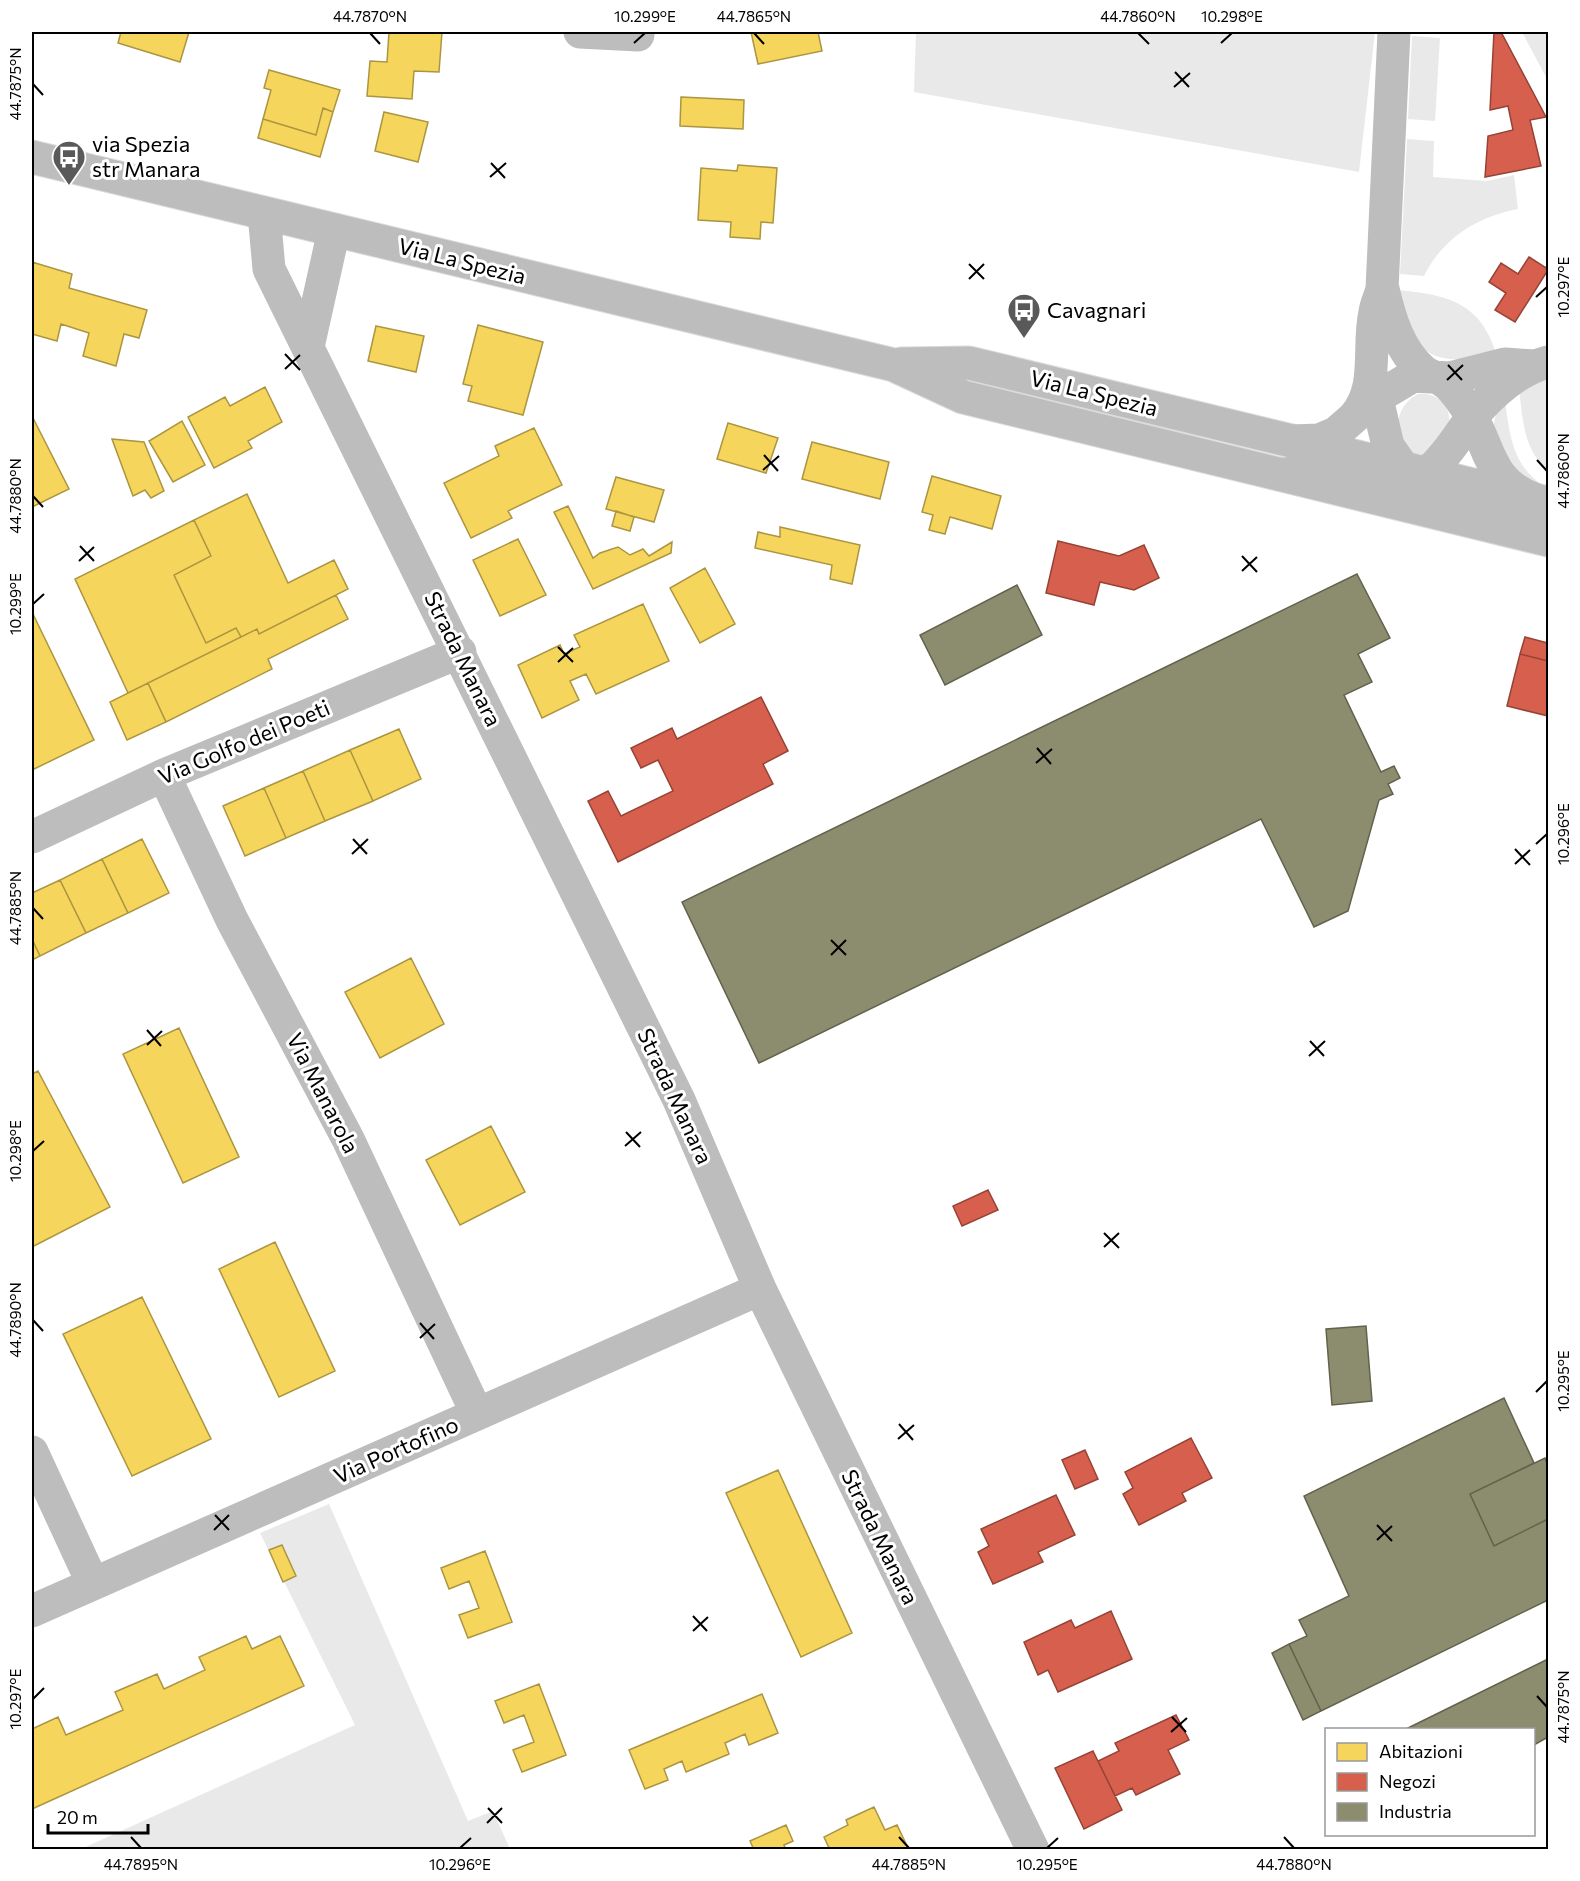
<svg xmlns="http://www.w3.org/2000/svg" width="1580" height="1881" font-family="Commissioner,sans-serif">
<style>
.green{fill:#e9e9e9}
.homes{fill:#f6d55c;stroke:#ac9540;stroke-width:1.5}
.shops{fill:#d6604d;stroke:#964336;stroke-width:1.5}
.industry{fill:#8c8c6e;stroke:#62624d;stroke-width:1.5}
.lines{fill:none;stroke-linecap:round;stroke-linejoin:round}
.major-casing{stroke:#dbdbdb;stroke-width:35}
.minor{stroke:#bdbdbd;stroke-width:33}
.major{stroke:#bdbdbd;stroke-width:33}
.ticks{fill:none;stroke:#000;stroke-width:2}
.labels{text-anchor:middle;stroke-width:6;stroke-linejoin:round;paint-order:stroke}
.poi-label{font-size:22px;fill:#000;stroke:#fff;text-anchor:start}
.street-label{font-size:22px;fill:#000;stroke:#fff}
.neatline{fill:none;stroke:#000;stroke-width:2}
.ticks-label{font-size:15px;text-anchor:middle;fill:#000}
</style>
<rect width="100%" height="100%" fill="#fff"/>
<path class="green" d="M916,32H1375L1359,172L914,92Z
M1522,32H1548V81Z
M1412,36L1440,38L1435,121L1408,119Z
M1407,139L1434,141L1433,177L1487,181L1514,175L1518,209C1477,217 1443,238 1424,276L1400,274Z
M1398,290C1448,295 1481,302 1497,356C1467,360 1430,367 1411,335C1404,323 1402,303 1398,290Z
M1548,379V471C1523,449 1523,420 1519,389Z
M1418,394C1438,391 1456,410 1447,430C1443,439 1432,448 1426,456L1414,457L1397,438C1397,418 1400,404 1418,394Z
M1505,401C1510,437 1513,468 1547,488L1515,473L1493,426L1497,411Z
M329,1504L468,1821L493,1811L510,1849L79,1850L355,1725L260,1533Z"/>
<path class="homes" d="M121,32H189L180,62L118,43Z
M389,32H442L439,72L414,71L412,99L367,96L370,61L387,62Z
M751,32H818L822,51L758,64Z
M269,70L340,90L333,112L323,108L316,135L263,119L271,90L264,88Z
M681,97L744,100L743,129L680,126Z
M323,108L333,112L320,157L258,138L263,119L316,135Z
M384,112L428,122L418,162L375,151Z
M738,165L777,168L773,223L761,222L760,239L730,237L731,222L698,220L701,168L737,171Z
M32,262L72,274L69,288L147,310L139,338L124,334L116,366L83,356L89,333L61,324L57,341L32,334Z
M478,325L543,342L523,415L468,401L472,386L463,384Z
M376,326L424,336L416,372L368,361Z
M265,387L282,422L248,441L252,448L214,468L188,417L225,397L230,406Z
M32,416L69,489L32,507Z
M182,421L205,465L173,482L149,441Z
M728,423L778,438L766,473L717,459Z
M534,428L562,485L508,511L512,518L471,538L444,483L499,456L495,446Z
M112,439L144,442L164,491L151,498L145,490L133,496Z
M812,442L889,462L880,499L802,479Z
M932,476L1001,496L992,529L950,517L945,534L929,530L933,515L922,512Z
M616,477L664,490L654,522L606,509Z
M247,494L288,583L334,560L348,589L259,634L257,629L241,637L236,628L206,643L174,575L211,556L194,520Z
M568,506L593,558L600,553L618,547L630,555L643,549L649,556L672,542L671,553L593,589L554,512Z
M616,511L634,517L630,531L612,526Z
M194,520L211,556L174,575L206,643L236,628L241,637L128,693L75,579Z
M780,527L860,545L852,584L830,579L832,565L755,548L758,532L780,537Z
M518,539L546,595L500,616L473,560Z
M705,568L735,624L700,643L670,588Z
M336,595L348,619L268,659L272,669L166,722L148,683L257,629L259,634Z
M643,604L669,661L596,694L586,674L570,681L579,700L542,718L518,665L560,645L564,654L580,647L574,635Z
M32,612L94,740L32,770Z
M148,683L166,722L127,740L110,702Z
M399,729L421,779L373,801L350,750Z
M350,750L373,801L325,821L303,771Z
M303,771L325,821L286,838L264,788Z
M264,788L286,838L245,856L223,806Z
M142,839L169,893L128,913L102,859Z
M102,859L128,913L86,933L60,880Z
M60,880L86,933L40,956L32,939V893Z
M32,939L40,956L32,960Z
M411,958L444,1024L380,1058L345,992Z
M179,1028L239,1157L183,1183L123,1054Z
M38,1071L110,1207L32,1247V1074Z
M491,1126L525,1192L460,1225L426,1160Z
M275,1242L335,1371L279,1397L219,1269Z
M142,1297L211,1439L132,1476L63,1334Z
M778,1470L852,1633L801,1657L726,1493Z
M282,1545L296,1576L283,1582L269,1550Z
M485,1551L512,1622L468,1638L459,1615L479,1608L469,1581L449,1589L441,1568Z
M246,1636L252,1649L280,1636L304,1686L32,1809V1729L58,1717L66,1735L123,1710L115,1692L157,1674L164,1689L205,1670L199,1657Z
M539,1684L566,1755L522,1772L513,1750L534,1742L524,1715L504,1723L495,1701Z
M762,1694L778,1733L749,1745L745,1734L725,1743L729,1754L686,1772L682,1761L664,1769L668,1780L645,1789L629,1750Z
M874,1807L885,1830L897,1825L909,1850H830L824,1837L848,1825L846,1820Z
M786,1825L793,1841L784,1845L786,1850H754L750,1841Z"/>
<path class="shops" d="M1494,32H1501L1546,117L1530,120L1541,166L1485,177L1488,136L1513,130L1508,106L1490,110Z
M1529,257L1546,268L1548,263V270L1515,322L1495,310L1506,293L1489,282L1501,263L1518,274Z
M1058,541L1119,556L1144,545L1159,578L1134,590L1100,582L1094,605L1046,593Z
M1525,637L1548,643V661L1520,654Z
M1520,654L1548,661V716L1507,706Z
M761,697L788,751L763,764L773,784L618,862L588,801L608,791L621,816L673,791L658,760L641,768L631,748L672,728L677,739Z
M988,1190L998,1210L962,1226L953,1206Z
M1191,1438L1212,1478L1182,1493L1186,1501L1139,1525L1123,1494L1133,1488L1125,1472Z
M1085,1450L1098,1479L1075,1489L1062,1460Z
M1056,1495L1075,1535L1038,1552L1043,1562L993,1584L978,1552L989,1546L981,1529Z
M1111,1611L1132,1659L1058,1692L1048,1670L1038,1675L1024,1642L1071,1620L1075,1628Z
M1176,1715L1189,1740L1168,1750L1180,1774L1136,1795L1132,1788L1115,1796L1098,1761L1119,1751L1115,1743Z
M1093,1751L1122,1810L1084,1829L1055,1768Z"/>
<path class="industry" d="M1357,574L1390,638L1358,654L1372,682L1344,695L1381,772L1394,766L1400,778L1388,784L1393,794L1379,800L1348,911L1314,927L1261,819L759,1063L682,902Z
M1017,585L1042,635L945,685L920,635Z
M1366,1326L1372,1401L1332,1405L1326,1329Z
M1504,1398L1534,1463L1470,1494L1494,1546L1548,1519V1600L1321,1711L1289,1644L1307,1636L1299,1620L1349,1596L1304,1496Z
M1545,1458L1548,1466V1519L1494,1546L1470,1494Z
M1289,1644L1321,1711L1303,1720L1272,1653Z
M1548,1659V1737L1534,1745V1730H1404Z"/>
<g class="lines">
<defs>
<path id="major" d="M32,157L894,365L963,397L1548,540
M901,364L969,363L1548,503"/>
</defs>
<use href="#major" class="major-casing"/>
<path class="minor" d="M580,32L638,35V32
M264,213L269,269L679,1100L760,1289L1033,1850
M1383,289C1390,319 1399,350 1423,371C1429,376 1437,377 1443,381C1453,387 1461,400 1467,409C1491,445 1486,481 1534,499
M308,347L334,230
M1372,377L1388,446L1414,483L1431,493L1516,514L1540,536
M1354,417C1380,388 1367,347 1375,312C1376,304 1380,297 1382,289L1394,32
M1292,441L1319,440L1336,433L1376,398L1413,376L1450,378L1505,364L1534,366
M1279,474C1293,476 1304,466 1318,467C1345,468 1372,485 1399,483C1438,480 1456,435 1478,410C1497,389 1521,369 1548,362
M164,775L232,920L348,1139L477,1414
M32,837L164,775L460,652
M32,1452L93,1584
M32,1611L760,1289"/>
<use href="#major" class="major"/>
</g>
<path class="ticks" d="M370,33L380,44M754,33L764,44M1138,33L1149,44M634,43L645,33M1221,43L1232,33M1175,72L1189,87M33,84L43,95M1174,87L1190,73M491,163L505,178M490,177L506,163M969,264L984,279M969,279L984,264M1536,297L1547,287M285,354L300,370M1448,365L1462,380M285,369L300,355M1447,380L1463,365M764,455L778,471M1537,460L1547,471M763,470L779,456M33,496L43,507M80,546L94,561M1242,556L1257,572M79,561L94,547M1242,571L1257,557M33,604L44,594M558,647L573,662M558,662L573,648M1037,748L1051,764M1036,763L1052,749M353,839L367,854M1536,844L1547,834M1515,849L1530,865M352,854L368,839M1515,864L1530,850M33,908L43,919M831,940L846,955M831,955L846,940M147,1030L161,1046M1310,1041L1324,1056M147,1045L162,1031M1309,1056L1325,1041M626,1132L640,1147M625,1146L641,1132M33,1151L44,1141M1104,1233L1119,1248M1104,1247L1119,1233M33,1320L43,1331M420,1323L434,1339M420,1338L435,1324M1536,1392L1547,1381M899,1424L913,1440M898,1439L914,1425M215,1515L229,1530M1377,1525L1392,1541M214,1530L229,1515M1377,1540L1392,1526M693,1616L707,1631M693,1631L708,1617M1537,1696L1547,1707M33,1699L44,1688M1172,1717L1186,1732M1171,1732L1187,1718M488,1808L502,1823M487,1823L502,1808M131,1837L141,1848M899,1837L909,1848M1284,1837L1294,1848M460,1848L471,1838M1047,1848L1058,1838"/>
<defs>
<symbol id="bus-pin" viewBox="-11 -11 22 30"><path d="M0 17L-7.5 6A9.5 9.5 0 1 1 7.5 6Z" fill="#595959" stroke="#fff"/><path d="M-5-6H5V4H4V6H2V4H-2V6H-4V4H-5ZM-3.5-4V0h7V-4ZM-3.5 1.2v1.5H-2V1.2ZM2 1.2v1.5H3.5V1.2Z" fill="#fff"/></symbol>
</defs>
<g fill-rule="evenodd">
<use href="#bus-pin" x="50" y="138" width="38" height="52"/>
<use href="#bus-pin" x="1005" y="291" width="38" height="52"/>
</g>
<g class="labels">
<g class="poi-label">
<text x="92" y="152">via Spezia<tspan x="92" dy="25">str Manara</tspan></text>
<text x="1047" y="318">Cavagnari</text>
</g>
<g class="street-label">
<text transform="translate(462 261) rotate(14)" y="8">Via La Spezia</text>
<text transform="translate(1094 393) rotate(14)" y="8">Via La Spezia</text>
<text transform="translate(463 659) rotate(64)" y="8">Strada Manara</text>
<text transform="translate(244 742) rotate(-23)" y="8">Via Golfo dei Poeti</text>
<text transform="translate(323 1093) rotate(63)" y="8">Via Manarola</text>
<text transform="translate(675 1096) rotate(65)" y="8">Strada Manara</text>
<text transform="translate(396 1450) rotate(-24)" y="8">Via Portofino</text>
<text transform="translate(880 1537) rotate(64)" y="8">Strada Manara</text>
</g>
</g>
<rect width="1580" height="1881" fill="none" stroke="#ffffff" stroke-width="66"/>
<rect x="1325" y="1728" width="210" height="108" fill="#ffffff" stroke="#999999" stroke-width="1.5"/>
<rect x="1337" y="1743" width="30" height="18" fill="#f6d55c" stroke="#999999" stroke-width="1.5"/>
<text x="1379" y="1758" font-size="18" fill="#000000">Abitazioni</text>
<rect x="1337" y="1773" width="30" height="18" fill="#d6604d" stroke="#999999" stroke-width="1.5"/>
<text x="1379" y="1788" font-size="18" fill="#000000">Negozi</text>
<rect x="1337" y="1803" width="30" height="18" fill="#8c8c6e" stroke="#999999" stroke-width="1.5"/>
<text x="1379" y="1818" font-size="18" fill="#000000">Industria</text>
<path d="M48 1824v9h100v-9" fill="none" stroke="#000000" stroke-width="3"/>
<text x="57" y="1824" font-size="18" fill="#000000" stroke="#ffffff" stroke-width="4.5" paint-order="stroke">20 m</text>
<rect x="33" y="33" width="1514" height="1815" class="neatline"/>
<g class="ticks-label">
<text x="370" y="22">44.7870°N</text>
<text x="645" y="22">10.299°E</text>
<text x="754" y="22">44.7865°N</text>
<text x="1138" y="22">44.7860°N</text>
<text x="1232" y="22">10.298°E</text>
<text transform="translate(16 84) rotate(-90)" y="5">44.7875°N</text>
<text transform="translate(1564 287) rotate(-90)" y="5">10.297°E</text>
<text transform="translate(1564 471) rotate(-90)" y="5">44.7860°N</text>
<text transform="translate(16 496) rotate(-90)" y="5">44.7880°N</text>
<text transform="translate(16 604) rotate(-90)" y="5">10.299°E</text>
<text transform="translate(1564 834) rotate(-90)" y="5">10.296°E</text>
<text transform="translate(16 908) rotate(-90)" y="5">44.7885°N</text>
<text transform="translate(16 1151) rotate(-90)" y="5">10.298°E</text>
<text transform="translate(16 1320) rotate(-90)" y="5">44.7890°N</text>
<text transform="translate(1564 1381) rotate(-90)" y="5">10.295°E</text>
<text transform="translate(16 1699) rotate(-90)" y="5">10.297°E</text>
<text transform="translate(1564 1707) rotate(-90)" y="5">44.7875°N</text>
<text x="141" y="1870">44.7895°N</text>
<text x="460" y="1870">10.296°E</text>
<text x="909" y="1870">44.7885°N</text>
<text x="1047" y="1870">10.295°E</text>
<text x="1294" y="1870">44.7880°N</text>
</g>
</svg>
